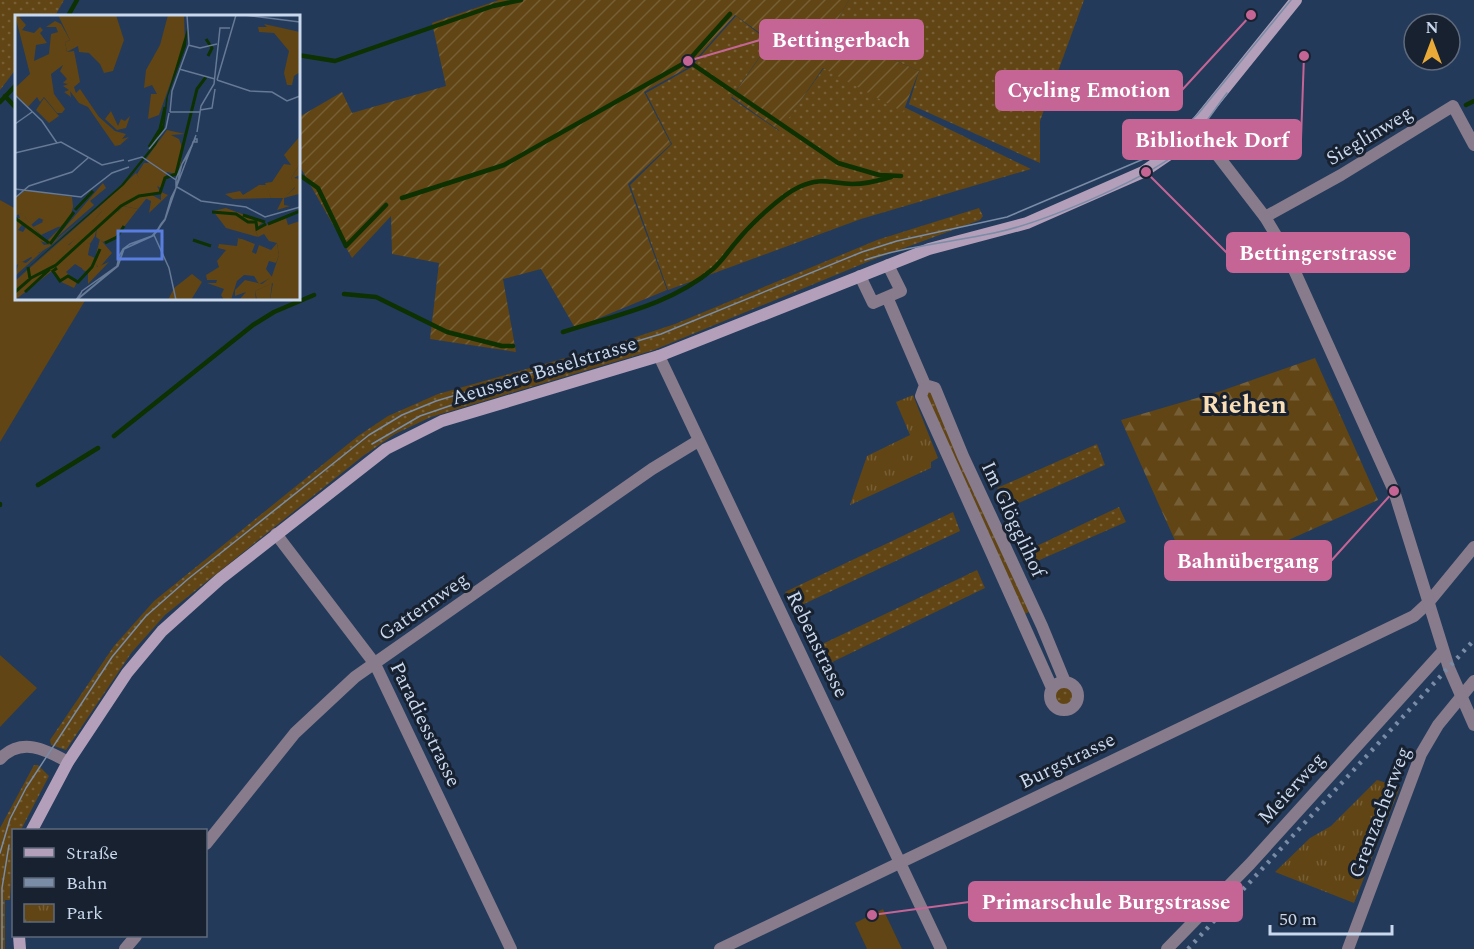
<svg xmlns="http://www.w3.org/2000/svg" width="1474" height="949" font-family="Spectral,serif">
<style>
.grass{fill:url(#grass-dots)}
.forest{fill:url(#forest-firs)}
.park{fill:url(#park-tufts)}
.garden{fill:url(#garden-furrows)}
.pitch{fill:#614514}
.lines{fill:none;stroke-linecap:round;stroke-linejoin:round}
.stream{stroke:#0d3100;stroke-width:4.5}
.minor{stroke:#877b8c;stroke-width:12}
.tertiary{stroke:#877b8c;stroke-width:12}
.secondary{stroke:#b39fba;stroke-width:12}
.tram{stroke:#7a8ca6;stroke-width:1.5}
.rail{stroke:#7a8ca6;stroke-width:4.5;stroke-dasharray:3 6;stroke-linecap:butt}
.labels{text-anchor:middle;stroke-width:6;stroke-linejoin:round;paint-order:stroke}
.street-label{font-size:20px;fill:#cad8ed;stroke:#172130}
.district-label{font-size:26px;font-weight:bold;fill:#f9deb6;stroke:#172130}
.inset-river{fill:none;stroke:#0d3100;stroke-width:3}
.inset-road{fill:none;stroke:#667995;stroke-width:1.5}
.view{fill:#5a7edf;fill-opacity:0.15;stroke:#5a7edf;stroke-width:3}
.inset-edge{fill:none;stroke:#cad8ed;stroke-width:3}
.leader{fill:none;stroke:#c56595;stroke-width:2}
.callout-dot{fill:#c56595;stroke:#172130;stroke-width:2}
.callout{fill:#c56595;stroke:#c56595;stroke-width:2}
.callout-label{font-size:21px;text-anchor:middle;font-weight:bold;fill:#fff}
</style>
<defs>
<pattern id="grass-dots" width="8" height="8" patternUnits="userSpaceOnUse" patternTransform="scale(1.5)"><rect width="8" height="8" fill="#614514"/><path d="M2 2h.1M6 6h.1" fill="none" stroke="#765f36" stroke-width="1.8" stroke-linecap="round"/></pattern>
<pattern id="forest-firs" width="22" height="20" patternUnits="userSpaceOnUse" patternTransform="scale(1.5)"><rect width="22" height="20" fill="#614514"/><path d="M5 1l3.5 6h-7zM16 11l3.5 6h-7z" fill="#765f36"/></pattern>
<pattern id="park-tufts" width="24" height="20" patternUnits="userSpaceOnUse" patternTransform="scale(1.5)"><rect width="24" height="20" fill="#614514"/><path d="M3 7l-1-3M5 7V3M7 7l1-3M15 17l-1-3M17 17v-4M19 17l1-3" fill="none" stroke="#765f36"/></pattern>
<pattern id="garden-furrows" width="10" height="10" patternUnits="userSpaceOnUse" patternTransform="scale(1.5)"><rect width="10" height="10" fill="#614514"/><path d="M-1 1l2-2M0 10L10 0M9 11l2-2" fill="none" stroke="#765f36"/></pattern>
</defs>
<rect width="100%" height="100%" fill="#233a5a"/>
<path class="grass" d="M0,0H64L55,16H16V69L0,90Z
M849,0H1084L1040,121V163L909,104L919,71L830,32Z
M736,16L770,42L731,98L779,131L824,68L1031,169L861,219L668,290L630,185L672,144L646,93L690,68Z
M979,208L983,216L980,220L872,260L654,350L431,417L395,434L363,456L165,615L132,652L66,750L51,745L50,740L114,646L154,601L358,436L388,416L438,394L615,344L675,324L877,240Z
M935,388L1031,611L1025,614L921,396Z
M1097,444L1105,465L1010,507L997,488Z
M1119,507L1126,522L1035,562L1028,558L1026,551Z
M953,512L960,531L793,609L785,592Z
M977,570L985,588L820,668L812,649Z
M1050 697a14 14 0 1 1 28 0a14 14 0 1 1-28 0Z
M34,765H38L49,776L21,830H14L10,900H5V949H0V828Z"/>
<path class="forest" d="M1315,358L1378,500L1201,579L1185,563L1121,420L1221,391Z"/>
<path class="park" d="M913,395L938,458L931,462V468L850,505L867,456L910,435L896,402Z
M1377,780L1400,787L1354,903L1275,872L1310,838L1331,826Z"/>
<path class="garden" d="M499,0H849L830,32L919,71L903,112L823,68L780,131L732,97L771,41L735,15L689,67L644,92L671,144L628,184L667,290L575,328L541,269L503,279L516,352L430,339L439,263L392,254L391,216L352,258L299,165V117L342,92L352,113L446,86L432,23Z"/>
<path class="pitch" d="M0,200L16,209V298L86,299L0,442Z
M0,655L37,688L0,727Z
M883,909L902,949H867L855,923Z"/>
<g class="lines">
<path class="stream" d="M68,16L77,0
M298,55L335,61L493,6L521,0
M688,61L730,14
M5,96L16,108
M0,102L16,85
M1466,105L1474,101
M298,174L318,188L346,246L386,205
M402,198L504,165L688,61L838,163L879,175L901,176
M344,294L376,297L447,332L502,346H513
M563,332C616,315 670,305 713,269C723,260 729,250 737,241C750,225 780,196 799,187C820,177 830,183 852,184C865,184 878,181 891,177
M114,436L253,325L274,312L314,295
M38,485L98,448
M0,504V505"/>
<path class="minor" d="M1265,217L1341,175L1453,106L1474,145
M860,276L873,303L901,291L888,265
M887,297L925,385L921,396L1052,688
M659,356L941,949
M925,385L935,388L963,456L1042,626L1065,682
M276,534L375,664L511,949
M1050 696a14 14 0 1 1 28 0a14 14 0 1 1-28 0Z
M0,759C21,737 45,749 68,762
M206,844L295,733L355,677L652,469L698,441
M125,949L136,936
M720,949L1414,616L1428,603L1474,547
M1167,949L1250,864L1443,651
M1348,949L1421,754L1438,725L1474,681"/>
<path class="tertiary" d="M1195,126L1265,217L1286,252L1394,491L1449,668L1474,725"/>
<path class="secondary" d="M32,830L68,762L127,673L162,631L220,579L386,449L442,421L659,356L929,249L1027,223L1143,172L1168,155L1188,134L1296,0
M19,936L20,949"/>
<path class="tram" d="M865,260C907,246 951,242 994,233C1042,223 1154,177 1188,144C1203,128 1214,110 1227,93
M372,444L420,416L458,403
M0,853L10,819L26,788L112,657L146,616L188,579L369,435L402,415L436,401L661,334L862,252L897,241L1007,217L1146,158L1167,144L1198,114L1291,0
M2,949V888L9,845"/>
<path class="rail" d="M1188,949L1474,640"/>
</g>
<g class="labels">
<g class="street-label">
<text transform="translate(1369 135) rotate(-31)" y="7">Sieglinweg</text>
<text transform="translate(544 370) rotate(-17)" y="7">Aeussere Baselstrasse</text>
<text transform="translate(1014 519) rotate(65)" y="7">Im Glögglihof</text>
<text transform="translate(423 606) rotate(-35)" y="7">Gatternweg</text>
<text transform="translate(818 644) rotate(64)" y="7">Rebenstrasse</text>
<text transform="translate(426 724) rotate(64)" y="7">Paradiesstrasse</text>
<text transform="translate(1067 760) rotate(-26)" y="7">Burgstrasse</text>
<text transform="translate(1291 788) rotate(-48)" y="7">Meierweg</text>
<text transform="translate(1379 812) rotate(-69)" y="7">Grenzacherweg</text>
</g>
<g class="district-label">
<text x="1244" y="413">Riehen</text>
</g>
</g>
<g transform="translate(15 15)">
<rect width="285" height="285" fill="#233a5a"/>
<path d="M152,115L170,119L156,120L164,124L167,132L166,148L161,159L152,157L146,173L142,171L145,177L137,180L146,185V177L153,180L134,198L136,186L130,183L132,179L122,159L129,148H134L131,144ZM285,149V160L279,163L285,164L284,179L269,183V190L275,191L262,195L268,183L280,173L276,163ZM244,170H252L256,183L218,184L210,179L225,176L228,180ZM108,191L123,194L102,221L88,227L81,222L82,211L78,206L89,194L103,197ZM211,193L248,207L240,214L243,222L211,213L198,196ZM0,203L9,207L3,215L8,217L12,211L29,230L36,229L66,204L34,232L0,251ZM62,222L75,229L73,240L80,243L82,252L94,247L73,269V257L68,255L53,231ZM221,223L220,224L221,223L227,224L240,229L237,237L241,239L244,230L256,235L262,228L264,240L261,248L254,246L251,254L257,262L244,269L239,261L229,260L222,266L216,285H209L206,280L209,274L192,268H201L202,265H192L191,260L204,252L202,246L211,235L203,233L204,229L222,231L223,224L226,225ZM257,268L255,285H242L240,276Z" fill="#614514"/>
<path d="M43,0H101L109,25L98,56L89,58L85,49L74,38L64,37L63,31L52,37L50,27L55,25ZM249,9L285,17V57L279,61L277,70H272L269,58L274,36L259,18L244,17L243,12H252ZM96,96L103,111L106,104L110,106L115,101L111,113L102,115L90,104ZM285,121V149L276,163L281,171L269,183H256L250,168L257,167L269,149L276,150L269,140ZM11,175L57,182L58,191L51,207L47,202L31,210L27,206L31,203L10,202L31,227L48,210L40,222H43L0,261L4,246L11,248L17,243L15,239L24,238L35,229L25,226L0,203H5L3,197ZM84,192L87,196L78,206L82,210L80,221L75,229L62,223L53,230L60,232L45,266L37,256L0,285V266ZM271,203L273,210L285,206V285H255L258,268L240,276L241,285H224L231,277L220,281V275L230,265L247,269L257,261L264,240L262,228L254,226L249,219L243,222L240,214Z" fill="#614514"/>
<path d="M29,83L44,101L34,108L21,95Z" fill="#614514"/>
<path d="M121,158L135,179L123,194L108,191L89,213L82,215L78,206L87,197L84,192ZM11,175L54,184L58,192L55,203L45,212L24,203L16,210L7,198L0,201V183ZM69,224L75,230L70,246L76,252L73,257L60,249L51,257L62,267L59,273L44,266L38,256L44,239ZM177,259L187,267L176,285H153L159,273Z" fill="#614514"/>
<path d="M0,0L7,1L4,2L11,10L7,15L19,18L25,12L28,15L25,18L32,28L21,30L19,46L34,39L36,19L43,17L41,12H31L40,6L46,9L55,25L50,27L52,37L59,36L61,46L65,67L59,72L61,78L65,74L84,102L100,116L111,119L107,124L114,122L105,130L100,131L73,92L64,88L55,76L56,82L49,77L54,75L48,71L53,69L48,68L52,64L45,56L48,50L36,59L39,79L50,94L47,98H42L29,82L25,87L22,82L13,92L0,79V73L15,59ZM153,0H169L170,27L144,100L133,104L136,79H142L137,70L129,73L131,55L145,30ZM88,168L91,173L75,186L79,190L41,223ZM28,207H40L45,211L26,220L18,212Z" fill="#614514"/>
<path d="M85,224L97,238L84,253L79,247Z" fill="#614514"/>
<path d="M173,11L171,31L153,81L149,114L141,130L109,170L0,264L106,170L139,129L148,109L151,84Z" fill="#0d3100"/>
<path class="inset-river" d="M191,24L197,33L193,41M134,132L145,114L150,92M60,195L78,176M197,197L221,199L233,207H241L242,214L251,209M228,200L250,207M0,203L34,228M253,209L285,196M178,225L196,231M90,228L102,222L109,211M35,229L59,197M42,253L38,256L45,266L53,261L63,267L77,252L85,234M16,263L41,250L106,191L124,181L145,178L150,163L161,159L182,74L191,62M0,277L15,264L13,252M10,277L35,254"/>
<path class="inset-road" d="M230,0L285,7M173,30L185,33L202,29M164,54L200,64M202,65L235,76L257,77L272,86L285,81M202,65L221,0M0,80L27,106L42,128M185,95L197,93L200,74M155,97L157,76L174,29L172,0M155,97H185M0,109L17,97M182,117L186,91L199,69L205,13H215M134,134L151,113L154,98M0,138L46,127L87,150L109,145M113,146L127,142L161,165M162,172L186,186L231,192L250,202L285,192M161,173L181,120M0,174L66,182L97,158L114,152M1,182L14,171L57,157L73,143M139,220L154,253L161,285M61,285L66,278L67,276L102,251L104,241L107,236L108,234L115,229L137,221L143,214L146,209L150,204L156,183L161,173V164L167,149L178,128V127H182V124H180L179,127H178L177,130V131L172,140L171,143L167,149L161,173L150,204L143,215L138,221L109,234L102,251L61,285M62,285L103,251L109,234L139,220L150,205L161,173"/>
<path class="view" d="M103,216H147V244H103Z"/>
<rect width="285" height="285" class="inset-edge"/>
</g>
<path class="leader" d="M688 61L760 40M1251 15L1182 90M1304 56L1301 139M1146 172L1227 253M1394 491L1331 561M872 915L969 902"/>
<g class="callout-dot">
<circle cx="688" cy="61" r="6"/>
<circle cx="1251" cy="15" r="6"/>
<circle cx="1304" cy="56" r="6"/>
<circle cx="1146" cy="172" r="6"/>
<circle cx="1394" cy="491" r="6"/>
<circle cx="872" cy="915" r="6"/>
</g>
<g class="callout">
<rect x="760" y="20" width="163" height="39" rx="6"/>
<rect x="996" y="71" width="186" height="39" rx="6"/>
<rect x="1123" y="120" width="178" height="39" rx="6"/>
<rect x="1227" y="233" width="182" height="39" rx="6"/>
<rect x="1165" y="541" width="166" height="39" rx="6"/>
<rect x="969" y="882" width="273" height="39" rx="6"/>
</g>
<g class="callout-label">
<text x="841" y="47">Bettingerbach</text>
<text x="1089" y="97">Cycling Emotion</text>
<text x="1212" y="147">Bibliothek Dorf</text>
<text x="1318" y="260">Bettingerstrasse</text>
<text x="1248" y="568">Bahnübergang</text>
<text x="1106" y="909">Primarschule Burgstrasse</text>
</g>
<rect x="12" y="829" width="195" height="108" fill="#172130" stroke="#5f6a7c" stroke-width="1.5"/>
<rect x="24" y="848" width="30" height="9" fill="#b39fba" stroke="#5f6a7c" stroke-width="1.5"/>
<text x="66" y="859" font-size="18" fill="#cad8ed">Straße</text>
<rect x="24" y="878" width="30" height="9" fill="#7a8ca6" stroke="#5f6a7c" stroke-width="1.5"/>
<text x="66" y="889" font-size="18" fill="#cad8ed">Bahn</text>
<rect x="24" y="904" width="30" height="18" fill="url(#park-tufts)" stroke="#5f6a7c" stroke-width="1.5"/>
<text x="66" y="919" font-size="18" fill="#cad8ed">Park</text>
<g transform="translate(1432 42)"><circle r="28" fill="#172130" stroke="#5f6a7c" stroke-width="1.5"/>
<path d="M0-4.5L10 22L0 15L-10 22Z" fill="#eaaa38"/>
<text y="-9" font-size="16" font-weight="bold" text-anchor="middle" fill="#cad8ed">N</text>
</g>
<path d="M1270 925v9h122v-9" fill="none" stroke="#cad8ed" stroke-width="3"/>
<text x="1279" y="925" font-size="18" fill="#cad8ed" stroke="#172130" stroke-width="4.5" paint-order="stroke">50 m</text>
</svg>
